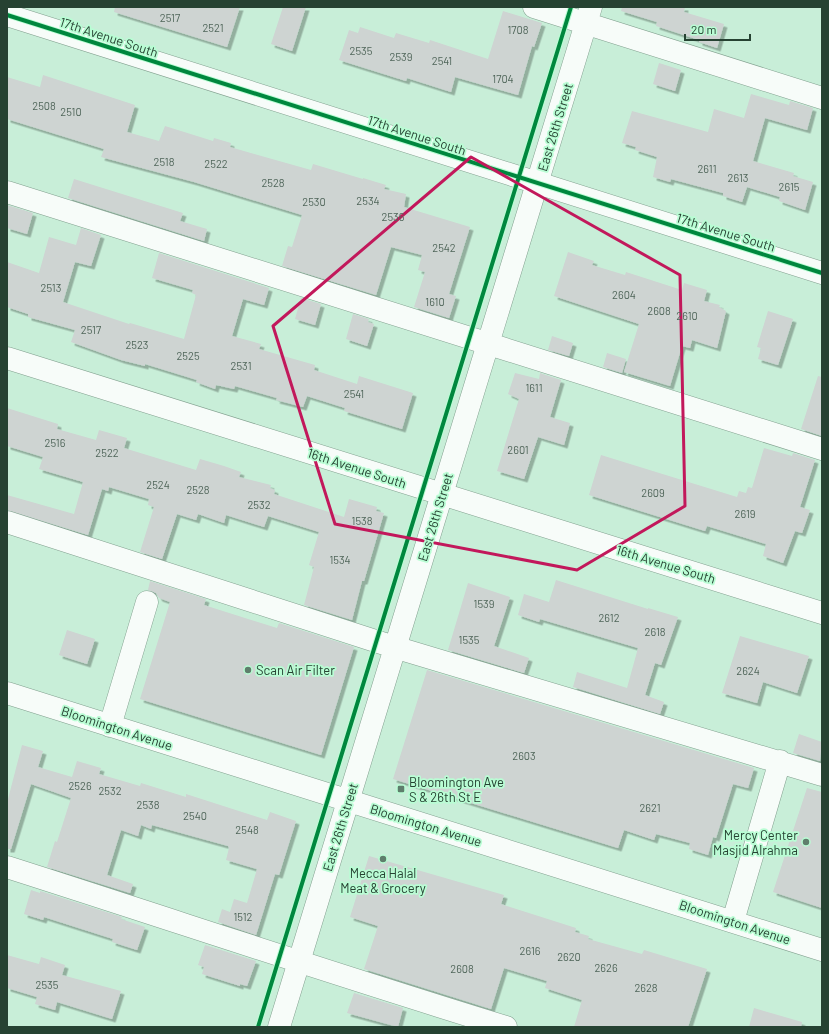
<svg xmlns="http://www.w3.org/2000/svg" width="829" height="1034" font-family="Barlow,sans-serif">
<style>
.building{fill:#ced4d2;filter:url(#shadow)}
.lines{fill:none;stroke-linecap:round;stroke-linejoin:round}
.minor-casing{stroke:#82a08f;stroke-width:23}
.minor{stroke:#f7fcf9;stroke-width:22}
.cycleway-casing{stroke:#b9fdd4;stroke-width:6}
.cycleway{stroke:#00873e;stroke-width:4}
.marked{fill:none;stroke:#c2185b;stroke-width:3;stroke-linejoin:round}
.poi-dot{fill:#5f7e6c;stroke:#b9fdd4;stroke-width:1.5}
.labels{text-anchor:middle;stroke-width:3.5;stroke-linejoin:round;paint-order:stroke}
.number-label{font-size:11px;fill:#50665a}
.street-label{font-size:13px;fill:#264232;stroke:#b9fdd4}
.poi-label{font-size:13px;fill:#264232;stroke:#b9fdd4;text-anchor:start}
</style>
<defs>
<filter id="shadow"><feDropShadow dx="3.5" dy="3.5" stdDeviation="0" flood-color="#0004"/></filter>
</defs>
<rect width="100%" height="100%" fill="#c8eed8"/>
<path class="building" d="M115,7H240L227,47L114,12Z
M283,7H306L292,51L271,44Z
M622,7H685L684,12L724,24L717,48L699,42V40L656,26L657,22L621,11Z
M503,11L542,23L534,47L532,46L518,95L455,77L451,92L407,78L406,81L339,60L349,30L358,33L360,27L394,38L396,33L429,43L430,40L488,59Z
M659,63L681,70L675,91L653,84Z
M43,75L135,105L127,132L159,141L165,126L213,141L214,138L231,143L230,147L311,170L313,164L363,179V178L386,185L384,189L406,194L404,207L470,227L449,294L456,296L449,318L414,307L425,272L418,270L422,255L391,247L376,295L282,266L288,246L292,247L302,215L194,182L101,157L104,149L7,119V77L40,87Z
M751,94L789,105L790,101L813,108L807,130L765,118L753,161L794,173L793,176L813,182L805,210L779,201L780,197L747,187L742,202L723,196V193L671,179L670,182L653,177L657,157L635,150L636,147L622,143L632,111L708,132L714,109L744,118Z
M74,179L183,213L180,221L207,229L204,241L68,198Z
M7,205L33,213L27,234L7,228Z
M81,228L101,235L91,266L75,262L63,302L129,324L130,323L184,339L196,295L192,293L193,290L152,278L159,253L269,288L264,305L243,299L232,336L261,344L259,349L315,365L314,370L357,384L359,376L413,393L402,429L344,411L345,408L307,396L303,407L276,400L277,398L235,386L234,389L216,385L215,389L196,382L197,380L145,364V366L121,360L71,342L75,330L28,317V314L7,307V262L39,273L49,237L76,245Z
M568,252L594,261L592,265L625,275L626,272L682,290L684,283L707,290L704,301L720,305L719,307L726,311L717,348L692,340L690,348L682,346L670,386L624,372L639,324L554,296Z
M301,298L321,304L315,325L295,319Z
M768,311L793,319L778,365L758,359L761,348L757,347Z
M353,314L369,319L368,322L374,324L367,346L346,339Z
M552,336L573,343L569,356L548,350Z
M607,353L626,359L622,373L603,367Z
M515,373L539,379L540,373L561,380L550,417L570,423L564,445L538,437L524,479L497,471L519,399L508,394Z
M818,376L822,377V436L801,429Z
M7,408L58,424L57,429L96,440L99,430L127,438L124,448L196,470L200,459L224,466L241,472L239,477L271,485L270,488L275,490L274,494L344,517L349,499L377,507L376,511L384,513L364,581H362L352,620L304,605L314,567L309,565L319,532L268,516L264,527L226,515L224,523L198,514L196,520L177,514L162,559L140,552L154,507L148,505L149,499L109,487L108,491L102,489L88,535L7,510V495L74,514L83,482L39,469L43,457L7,446Z
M764,448L792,456L793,453L815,460L800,507L810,510L802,533L795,531L783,563L763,556L766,544L707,526L705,531L589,495L601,455L737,497L739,491L746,493L748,487L752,488Z
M556,580L648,609V608L678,617L661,665L655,663L645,695L664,702L660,714L573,687L577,672L627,688L638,648L540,619L539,622L518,615L524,594L549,602Z
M150,581L206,599L204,605L277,628L279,623L354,647L321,755L140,699L170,602L159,598L156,593L148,590Z
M468,583L510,597L494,646L529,658L524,673L448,650Z
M67,630L95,639L87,664L59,655Z
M740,636L809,656L797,693L763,682L757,703L722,693Z
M427,670L754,768L748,788L733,784L716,838L713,837L708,855L689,849L690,843L656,834L654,840L624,830L618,848L393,779Z
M799,734L822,742L820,761L793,753Z
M22,745L43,751L38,767L72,777L77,761L101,768L99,774L140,786L141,783L186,797V794L267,820L270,812L296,821L279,875L275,874L256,935L218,922L222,909L230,912L234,899L247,903L257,869L226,860L229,848L228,846L152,825L151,829L141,825L138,836L121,830L107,875L133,884L130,893L47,867L55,841L57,842L71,798L31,784L11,849H7V803Z
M807,788L822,792V908L773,892Z
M369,856L504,895L501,904L576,928L575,932L589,936L588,939L642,954L644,950L707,969L688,1027H574L582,1000L545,988L547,981L504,968L491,1009L364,969L378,926L350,917Z
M31,890L40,893V891L122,917L121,919L145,927L137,950L112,942L113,939L44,917L43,920L24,914Z
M205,945L256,961L247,986L240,984V986L202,974L204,967L198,965Z
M7,955L39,964L41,957L65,965L62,975L121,991L112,1019L57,1002L55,1010L35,1004L37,997L7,988Z
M354,993L403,1008L398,1027L347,1013Z
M754,1008L802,1022L801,1027H749Z"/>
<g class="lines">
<defs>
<path id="minor" d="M534,7L822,98
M7,15L822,273
M7,192L822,449
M7,358L822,613
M7,522L394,647L822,775
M7,693L822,950
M110,726L147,602
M7,867C173,920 339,976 506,1027
M733,921L780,761
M279,1027L591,7"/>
</defs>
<use href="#minor" class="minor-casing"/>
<use href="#minor" class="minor"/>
<defs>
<path id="cycleway" d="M7,15L822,273
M258,1027L571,7"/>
</defs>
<use href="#cycleway" class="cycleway-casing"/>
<use href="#cycleway" class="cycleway"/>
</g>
<path class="marked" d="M471,157L680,275L685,506L577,570L335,524L273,326Z"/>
<g class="poi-dot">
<circle cx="248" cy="670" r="4"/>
<rect x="397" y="785" width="8" height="8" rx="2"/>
<circle cx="806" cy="842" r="4"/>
<circle cx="383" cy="859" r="4"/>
</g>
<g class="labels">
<g class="number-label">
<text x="170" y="22">2517</text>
<text x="213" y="32">2521</text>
<text x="518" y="34">1708</text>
<text x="361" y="55">2535</text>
<text x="401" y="61">2539</text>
<text x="442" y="65">2541</text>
<text x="503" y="83">1704</text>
<text x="44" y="110">2508</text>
<text x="71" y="116">2510</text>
<text x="164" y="166">2518</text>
<text x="216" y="168">2522</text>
<text x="707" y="173">2611</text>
<text x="738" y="182">2613</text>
<text x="273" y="187">2528</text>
<text x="789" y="191">2615</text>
<text x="368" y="205">2534</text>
<text x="314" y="206">2530</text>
<text x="393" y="221">2536</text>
<text x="444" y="252">2542</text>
<text x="51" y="292">2513</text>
<text x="624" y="299">2604</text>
<text x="435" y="306">1610</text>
<text x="659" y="315">2608</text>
<text x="687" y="320">2610</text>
<text x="91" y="334">2517</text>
<text x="137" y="349">2523</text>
<text x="188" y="360">2525</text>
<text x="241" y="370">2531</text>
<text x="534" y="392">1611</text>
<text x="354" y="398">2541</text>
<text x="55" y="447">2516</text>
<text x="518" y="454">2601</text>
<text x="107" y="457">2522</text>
<text x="158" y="489">2524</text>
<text x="198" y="494">2528</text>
<text x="653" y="497">2609</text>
<text x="259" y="509">2532</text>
<text x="745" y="518">2619</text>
<text x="362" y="525">1538</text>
<text x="340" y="564">1534</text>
<text x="484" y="608">1539</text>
<text x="609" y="622">2612</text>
<text x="655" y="636">2618</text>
<text x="469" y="644">1535</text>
<text x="748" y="675">2624</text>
<text x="524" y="760">2603</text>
<text x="80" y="790">2526</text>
<text x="110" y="795">2532</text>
<text x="148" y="809">2538</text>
<text x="650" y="812">2621</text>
<text x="195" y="820">2540</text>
<text x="247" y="834">2548</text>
<text x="243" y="921">1512</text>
<text x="530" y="955">2616</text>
<text x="569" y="961">2620</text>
<text x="606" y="972">2626</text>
<text x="462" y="973">2608</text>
<text x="47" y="989">2535</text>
<text x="646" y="992">2628</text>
</g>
<g class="street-label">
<text transform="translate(109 37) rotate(18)" y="5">17th Avenue South</text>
<text transform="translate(555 127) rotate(-73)" y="5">East 26th Street</text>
<text transform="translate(417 135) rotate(18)" y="5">17th Avenue South</text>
<text transform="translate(726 232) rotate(17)" y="5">17th Avenue South</text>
<text transform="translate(357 468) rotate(18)" y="5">16th Avenue South</text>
<text transform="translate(435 517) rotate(-73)" y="5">East 26th Street</text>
<text transform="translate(666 564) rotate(17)" y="5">16th Avenue South</text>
<text transform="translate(117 728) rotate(18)" y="5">Bloomington Avenue</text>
<text transform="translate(426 825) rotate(17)" y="5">Bloomington Avenue</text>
<text transform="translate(340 827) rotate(-73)" y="5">East 26th Street</text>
<text transform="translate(735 922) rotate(18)" y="5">Bloomington Avenue</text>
</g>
<g class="poi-label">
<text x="256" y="675">Scan Air Filter</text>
<text x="409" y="787">Bloomington Ave<tspan x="409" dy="15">S &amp; 26th St E</tspan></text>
<text x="798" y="840" text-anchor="end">Mercy Center<tspan x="798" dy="15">Masjid Alrahma</tspan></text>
<text x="383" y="878" text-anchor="middle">Mecca Halal<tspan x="383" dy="15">Meat &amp; Grocery</tspan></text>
</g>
</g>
<rect width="829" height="1034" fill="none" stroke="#264232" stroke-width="16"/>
<path d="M685 34v6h65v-6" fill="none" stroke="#264232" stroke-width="2"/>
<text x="691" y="34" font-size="12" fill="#264232" stroke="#b9fdd4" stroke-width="3" paint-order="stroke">20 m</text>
</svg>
